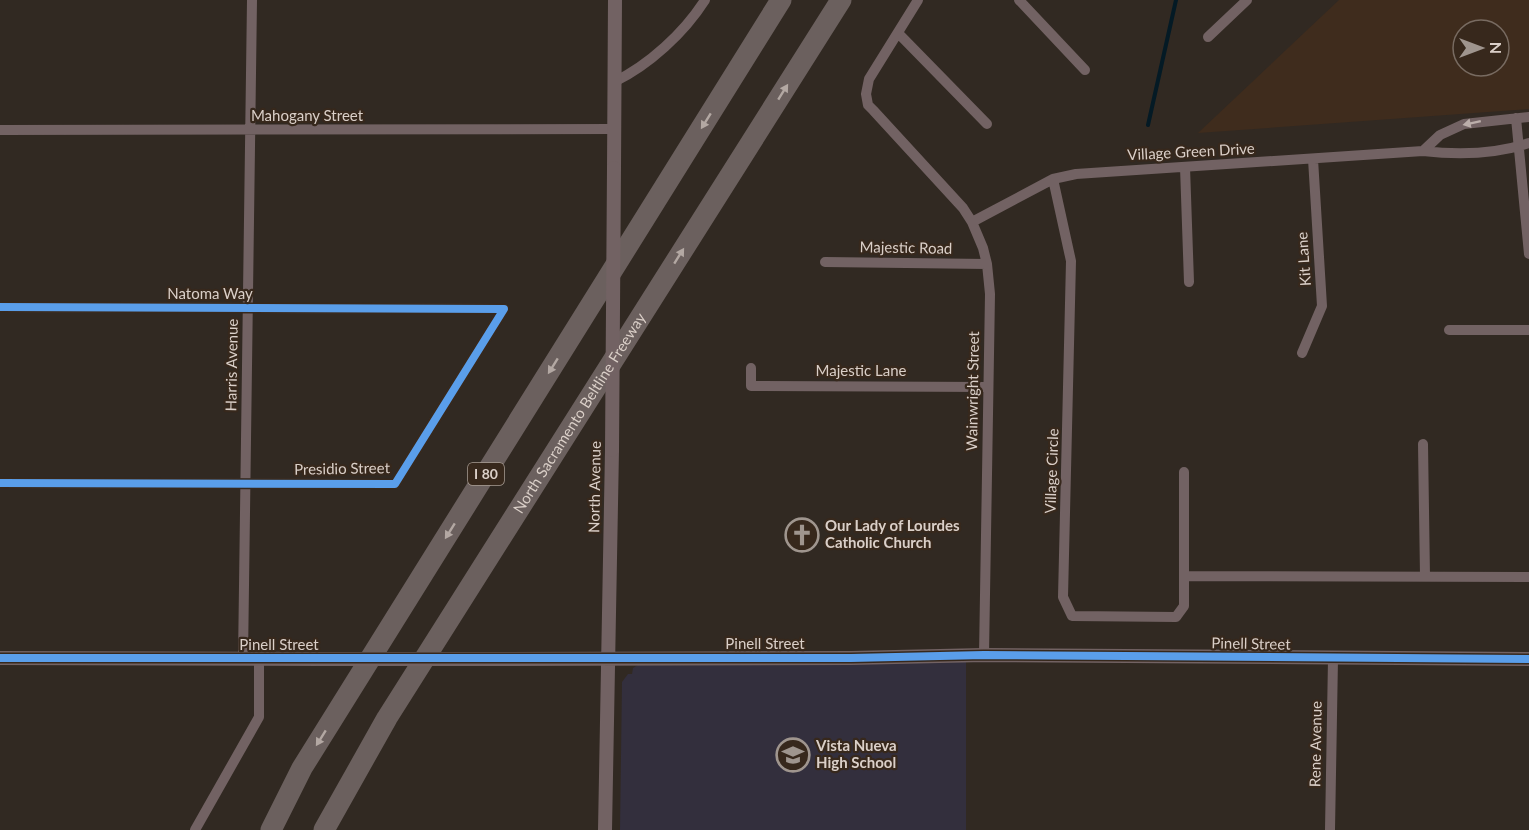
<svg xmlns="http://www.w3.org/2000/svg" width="1529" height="830" font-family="Lato,sans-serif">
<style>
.built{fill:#3f2c1d;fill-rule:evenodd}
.education{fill:#332f3d}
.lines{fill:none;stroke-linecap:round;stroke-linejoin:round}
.stream{stroke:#041a25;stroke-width:4}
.minor{stroke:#726263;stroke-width:10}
.tertiary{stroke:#726263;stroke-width:14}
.motorway{stroke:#6b605e;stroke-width:21}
.tertiary-bridge{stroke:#726263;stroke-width:14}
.cycleway-casing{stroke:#37281c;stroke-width:11}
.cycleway{stroke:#5a9eea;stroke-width:8}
.oneway{fill:#b3a8a3}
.oneway2{fill:#bbaeaa}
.labels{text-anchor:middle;stroke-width:4.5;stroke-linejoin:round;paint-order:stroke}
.shield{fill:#37281c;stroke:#a99d94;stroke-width:1.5}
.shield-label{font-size:14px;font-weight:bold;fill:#dacfc8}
.street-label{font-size:15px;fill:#dacfc8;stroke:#37281c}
.poi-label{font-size:15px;font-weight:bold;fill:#dacfc8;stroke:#37281c;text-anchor:start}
</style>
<rect width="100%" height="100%" fill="#312922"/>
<path class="built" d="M1339,0H1529V109L1198,133ZM1463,30H1499V66H1463Z"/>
<path class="education" d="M966,662V830H620L622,682L628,674H632L633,668L641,663Z"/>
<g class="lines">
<path class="stream" d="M1148,125L1176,0"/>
<path class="minor" d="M918,0L869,79L866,94L868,105L873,110L963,208L972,222L983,248L987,264L990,294L984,655
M1019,0L1085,70
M898,33L987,124
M1208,37L1247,0
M614,82C649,65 684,33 705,0
M1516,118L1529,254
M0,130L614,129
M1423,151L1440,135L1464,124L1529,117
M1185,167L1189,282
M1053,179L1071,261L1063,597L1072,616L1176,617L1184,606V472
M972,222L1053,179L1076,174L1423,151C1457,155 1496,154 1529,143
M825,262L987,264
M0,307L504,309L395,484L0,483
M1449,330H1529
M1302,353L1322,306L1313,159
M751,368V386L988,387
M1423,444L1425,576
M1184,576L1529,577
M243,659L252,0
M195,830L259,717V659
M1330,830L1333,659"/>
<path class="tertiary" d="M614,168L615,0
M0,658L320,659
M479,659L851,658L984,655L1529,659
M605,830L612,450"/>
<g class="motorway">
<path d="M271,830L302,768L781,0"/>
<path id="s1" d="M324,830L387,718L841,0"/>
</g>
<path class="tertiary-bridge" d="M612,450L614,168
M320,659H479"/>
<defs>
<path id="cycleway" d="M0,307L504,309L395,484L0,483
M0,658H851L984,655L1529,659"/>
</defs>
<use href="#cycleway" class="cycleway-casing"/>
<use href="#cycleway" class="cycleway"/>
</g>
<defs><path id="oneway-solid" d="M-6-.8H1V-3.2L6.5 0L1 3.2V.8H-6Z" transform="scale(1.5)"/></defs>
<g class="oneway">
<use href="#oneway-solid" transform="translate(783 92) rotate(-58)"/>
<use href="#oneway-solid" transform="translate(706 121) rotate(122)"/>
<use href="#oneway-solid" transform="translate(679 256) rotate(-58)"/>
<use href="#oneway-solid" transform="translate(553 366) rotate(122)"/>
<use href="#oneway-solid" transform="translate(450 531) rotate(122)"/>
<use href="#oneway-solid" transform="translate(321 738) rotate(122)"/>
</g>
<use class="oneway2" href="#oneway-solid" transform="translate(1472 123) rotate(168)"/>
<defs>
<symbol id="church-ring" viewBox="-11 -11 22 22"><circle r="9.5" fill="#37281c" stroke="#9f958e" stroke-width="1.5"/><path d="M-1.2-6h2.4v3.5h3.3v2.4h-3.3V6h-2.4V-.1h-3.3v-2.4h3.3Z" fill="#9f958e"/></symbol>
<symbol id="school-ring" viewBox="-11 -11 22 22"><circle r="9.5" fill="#37281c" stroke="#9f958e" stroke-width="1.5"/><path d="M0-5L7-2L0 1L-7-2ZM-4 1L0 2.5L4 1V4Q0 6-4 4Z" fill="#9f958e"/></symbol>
</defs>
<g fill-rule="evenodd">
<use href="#church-ring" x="783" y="516" width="38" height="38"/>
<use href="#school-ring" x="774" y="736" width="38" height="38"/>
</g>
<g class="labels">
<rect class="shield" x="468" y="463" width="36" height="22" rx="4.5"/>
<g class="shield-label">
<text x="486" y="479">I 80</text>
</g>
<g class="street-label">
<text x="307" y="121">Mahogany Street</text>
<text transform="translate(1191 152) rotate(-3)" y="5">Village Green Drive</text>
<text transform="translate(906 248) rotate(1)" y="5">Majestic Road</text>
<text transform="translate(1304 259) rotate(-94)" y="5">Kit Lane</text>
<text x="210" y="299">Natoma Way</text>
<text transform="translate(232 365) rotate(-89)" y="5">Harris Avenue</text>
<text x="861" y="376">Majestic Lane</text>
<text transform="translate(973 391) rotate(-89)" y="5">Wainwright Street</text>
<text dy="5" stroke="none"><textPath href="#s1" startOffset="489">North Sacramento Beltline Freeway</textPath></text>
<text transform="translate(342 469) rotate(-1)" y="5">Presidio Street</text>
<text transform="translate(1052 471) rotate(-88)" y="5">Village Circle</text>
<text transform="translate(595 487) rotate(-89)" y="5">North Avenue</text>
<text x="765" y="649">Pinell Street</text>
<text transform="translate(1251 644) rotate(1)" y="5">Pinell Street</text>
<text x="279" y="650">Pinell Street</text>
<text transform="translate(1316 744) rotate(-89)" y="5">Rene Avenue</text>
</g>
<g class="poi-label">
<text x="825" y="531">Our Lady of Lourdes<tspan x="825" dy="17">Catholic Church</tspan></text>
<text x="816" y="751">Vista Nueva<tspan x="816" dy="17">High School</tspan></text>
</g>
</g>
<g transform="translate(1481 48) rotate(90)"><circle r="28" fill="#37281c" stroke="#786b61" stroke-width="1.5"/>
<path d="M0-4.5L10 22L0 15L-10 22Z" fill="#9f958e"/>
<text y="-9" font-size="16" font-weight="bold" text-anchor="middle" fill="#dacfc8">N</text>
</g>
</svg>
